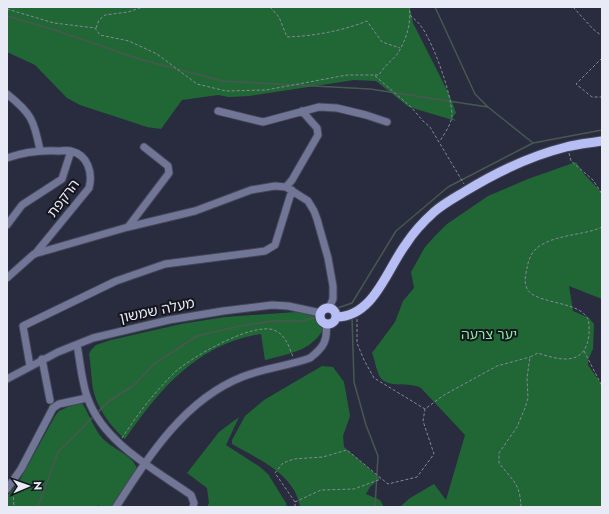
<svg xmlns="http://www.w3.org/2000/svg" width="609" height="514" font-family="Jost,'Noto Sans Hebrew',sans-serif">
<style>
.green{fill:#216736}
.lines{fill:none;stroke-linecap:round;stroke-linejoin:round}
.stream{stroke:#485851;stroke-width:1.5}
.minor-casing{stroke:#444758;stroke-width:9}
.major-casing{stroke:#444758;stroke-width:11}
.path{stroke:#868897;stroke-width:1;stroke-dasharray:3 2;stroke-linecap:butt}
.minor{stroke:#717696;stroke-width:7}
.major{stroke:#b7bef3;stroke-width:9}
.labels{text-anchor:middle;stroke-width:4;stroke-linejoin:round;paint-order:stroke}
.street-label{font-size:14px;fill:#e8eaf6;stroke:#14151d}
.park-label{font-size:14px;fill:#88ea9f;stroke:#14151d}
</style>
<rect width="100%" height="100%" fill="#292c3e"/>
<path class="green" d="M7,7H410L413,23L450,96L456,113L452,117L456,121L409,107L376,81L354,80L249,96L229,97L218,95L182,100L161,129L147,127L80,105L67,98L35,65L7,52Z
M576,162L584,174L602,193V299L569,286L573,311L589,318L594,324L593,349L588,360V365L602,385V507H400L410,498L434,484L446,500L465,435L421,388C410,381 387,389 380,377C376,370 375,360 372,353L395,322L403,301L414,288L411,272L425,247L434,237L447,224L488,196L528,179Z
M296,312L314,314L324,328C312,351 288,354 265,360L261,334C197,344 160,389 125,439C111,427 97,408 93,389C91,377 91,365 89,354L91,350L96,345L111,340L181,324L225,317Z
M322,366L333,367L344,382L350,416L343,436L344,447L380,478L370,487L366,494L380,500L384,507H300C295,474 258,459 232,444V440L245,416L264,400Z
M76,403H82C89,414 94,429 103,439C113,449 132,455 137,468L112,507H101L98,505L97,507H7V496L17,485L55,416L59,411Z
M239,417L226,445L260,467L268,474L286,503L287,507H207L209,503L207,488L187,473L219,432Z"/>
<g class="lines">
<path class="stream" d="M435,7L475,94L488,107L533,143
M7,16L58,31L139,59L222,81L370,89L488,107
M323,313L352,303L396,231L448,187L533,143L602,130
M352,317L354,382L366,425L378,456L375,507
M97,413L109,401L134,385L154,364L197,336L235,327L272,321H303L318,316
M38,507L58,452L93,417"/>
<defs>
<path id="minor" d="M7,94C31,113 34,120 40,150
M218,111L263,122L319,107L337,108L366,115L387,122
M7,158C24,152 41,150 59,151C62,151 67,150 71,151C88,155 93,173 89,188L35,254
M286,187L292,180L318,135L317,128L302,111
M7,225L22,205L62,179L71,151
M128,227L169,173L168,166L144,147
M7,278L34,254L128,227L195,211L251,190L275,186L286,187L308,201L314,211L317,219L328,258L333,286V299L329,308
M77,345C80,360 82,385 88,399C104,443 154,469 191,495L194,503L193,507
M42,359L50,400
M30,366L23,326L116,281L165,264L265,251L275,245L292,190
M7,379L58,352L93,338L169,320L223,311L272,305L288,306L321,313
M7,489L21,469L53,408L59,404L87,398
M116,507C149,456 184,400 242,377C264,368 288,366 310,358C323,348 328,341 326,324"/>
<path id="major" d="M320 316a8 8 0 1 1 16 0a8 8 0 1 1-16 0Z
M336,317C374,317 387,269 406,244C413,233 424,221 434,212C443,204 454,198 464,192C495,173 530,156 566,147C578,144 590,143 602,141"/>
</defs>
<use href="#minor" class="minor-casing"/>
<use href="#major" class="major-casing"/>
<path class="path" d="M270,7L279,17L287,37C314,36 342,31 367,21L382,42L400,48
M573,7L593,29L602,36
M7,9L54,23L95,28L100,35L129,41L157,54L197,84L226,91L266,90L347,75H374L411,107L423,121L430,127L464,184
M410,15C414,19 418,22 421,26C434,44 452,95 452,116C451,125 444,134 440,141
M96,28L99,20L105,15L128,12L143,7
M602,58L576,84L592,97H602
M375,75H379C384,66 392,61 398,53C406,40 412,22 409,7
M569,153L571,161L593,180L602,194
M357,319V343L364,360L374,378L425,409L444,395L497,366L530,357
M584,351L602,386
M122,438C137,415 154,393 173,374C189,358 252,322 274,330C286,335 289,347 293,357
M13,492L14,507
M295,502L321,490L354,489L381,479
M295,507V502L275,473L283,463L294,459L323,457L347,450L388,484L417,477L434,454L423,421L425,409
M521,507C520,483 513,481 499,463V453L517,427L525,408L528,398L527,378L530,357L538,353C561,361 586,366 589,334C589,328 590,320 586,316C574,300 530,304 526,286C524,280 526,273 527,268C529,257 533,249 543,244C561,234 585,235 602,227"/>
<use href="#minor" class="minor"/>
<use href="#major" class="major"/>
</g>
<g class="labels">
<g class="street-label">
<text transform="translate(63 198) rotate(-53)" y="5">הרקפת</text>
<text transform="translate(157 310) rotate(-12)" y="5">מעלה שמשון</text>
</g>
<g class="park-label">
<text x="489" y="339">יער צרעה</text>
</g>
</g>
<rect width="609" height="514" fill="none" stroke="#e8eaf6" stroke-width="16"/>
<g transform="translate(28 486) rotate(88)" stroke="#14151d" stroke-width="3" paint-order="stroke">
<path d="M0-3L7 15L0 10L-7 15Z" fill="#e8eaf6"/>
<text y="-6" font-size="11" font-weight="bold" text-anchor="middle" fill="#e8eaf6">N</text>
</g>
</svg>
